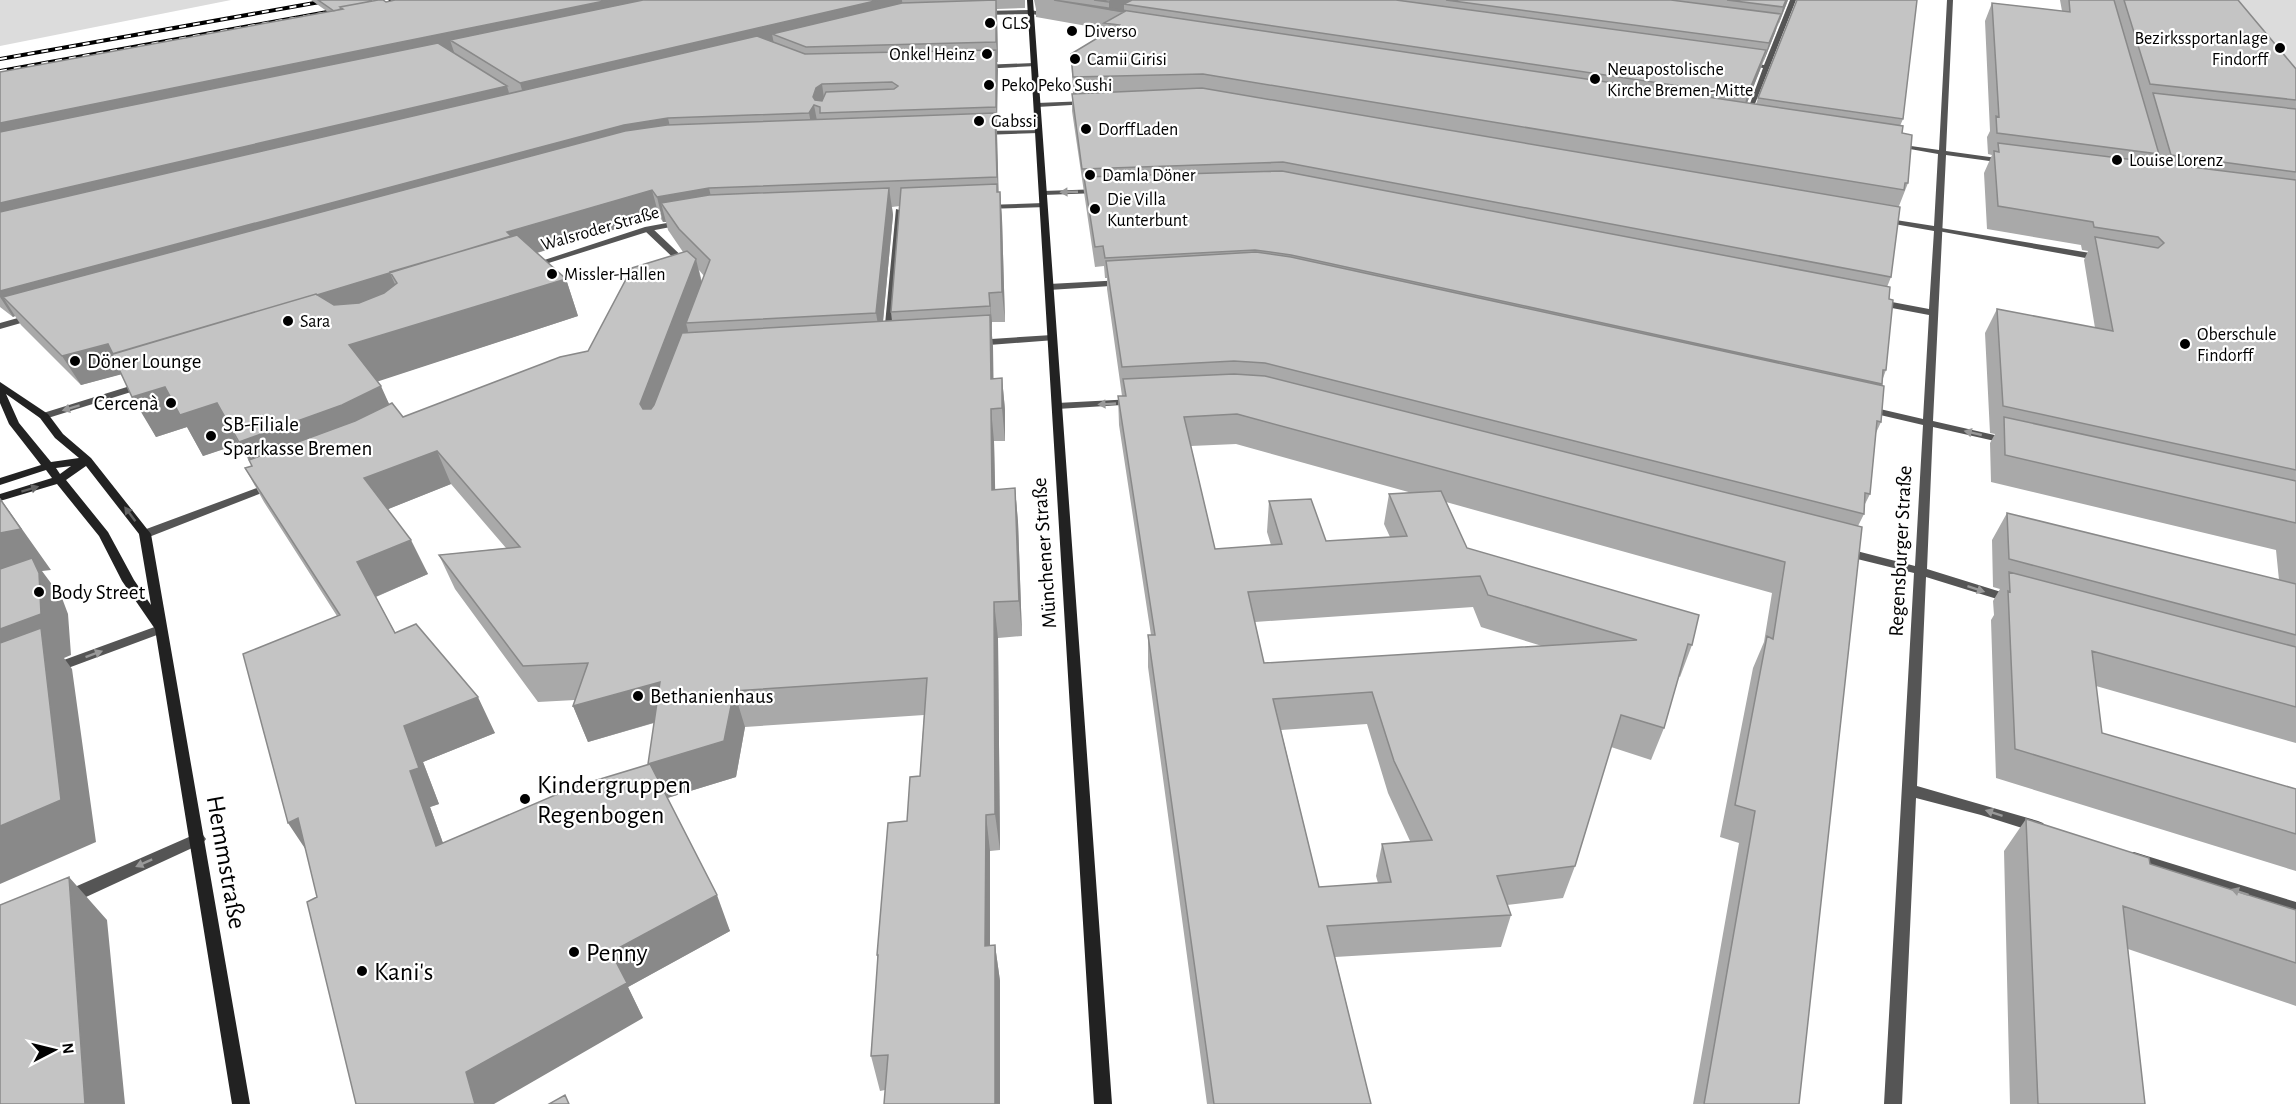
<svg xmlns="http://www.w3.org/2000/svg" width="2296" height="1104" font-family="'Alegreya Sans',sans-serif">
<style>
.green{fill:#dcdcdc}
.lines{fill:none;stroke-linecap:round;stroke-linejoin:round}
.lane{fill:#555;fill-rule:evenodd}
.street{fill:#555;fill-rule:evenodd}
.secondary{fill:#222;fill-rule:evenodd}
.rail-casing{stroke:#000;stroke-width:4}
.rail{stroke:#fff;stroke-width:2;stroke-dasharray:7;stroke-linecap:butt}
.wall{fill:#a9a9a9;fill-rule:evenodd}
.shaded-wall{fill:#898989}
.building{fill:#c4c4c4;stroke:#898989;stroke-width:1.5;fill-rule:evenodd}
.oneway{fill:#999}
.oneway2{fill:#646464}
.poi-dot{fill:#000;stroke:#fff;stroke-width:2}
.labels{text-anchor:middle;stroke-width:4.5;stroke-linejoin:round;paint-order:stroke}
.far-poi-label{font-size:18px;fill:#000;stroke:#fff;text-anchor:start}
.far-street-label{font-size:18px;fill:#000;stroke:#fff}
.poi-label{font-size:21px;fill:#000;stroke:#fff;text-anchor:start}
.street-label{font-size:21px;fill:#000;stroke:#fff}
.near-poi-label{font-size:26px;fill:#000;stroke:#fff;text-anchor:start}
.near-street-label{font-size:26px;fill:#000;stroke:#fff}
</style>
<rect width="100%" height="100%" fill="#fff"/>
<path class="green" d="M0,0H231L0,46Z
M2230,0H2296V96Z"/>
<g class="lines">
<path class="lane" d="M896,209L903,211L894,335L889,338L884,335Z
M645,227H651L689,263V267H683L645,231Z
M1935,227L2102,255L2106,258L2102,261L1938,231L1934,229Z
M1052,335L1055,336V340L976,346L971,343L976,340Z
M273,482L277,483L279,485L277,487L149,537H141L139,534L141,531Z"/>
<path class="street" d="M1790,0H1796L1749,119L1744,120L1763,68L1743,64L1746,62L1764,65Z
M1947,0H1953L1946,151L2004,159L2008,161L2004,163L1946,155L1933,421L2012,439L2013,441L2008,444L1933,427L1927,569L2014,596L2016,599L2010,603L1926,577L1917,786L2038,821L2043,823L2046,827L2043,831L2038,833L1981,815L1916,798L1902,1104H1884L1914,573L1841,555L1839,552L1845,548L1915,566L1923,425L1863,411L1862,409L1867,406L1923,419L1929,315L1876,305L1871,302L1876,299L1929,309L1934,231L1883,222L1879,220L1883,218L1934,226L1938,154L1893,146L1897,144L1939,150Z
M1031,10L1055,15L1052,17L1031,14L983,15L980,13L983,11Z
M1034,63L1036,66L981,69L978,67L981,65Z
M1087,101L1089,102V104L1037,107L1034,105L1037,103Z
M1041,130L1042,131L1039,133L983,135L979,133L983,131Z
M1102,189L1103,191L1099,193L1043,195L1039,193L1043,191Z
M1044,203H1047V207L985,209L981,207L985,205Z
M683,220L687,222L686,224L650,231L536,267L529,265L645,227Z
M1123,280L1126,281V285L1049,290L1045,287L1049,284Z
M32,314L37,317L35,319L0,329V323Z
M143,382L147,383V387L48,418H40L39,416L40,414Z
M1134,399L1139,402L1138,404L1057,409L1052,406L1057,403Z
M160,625L165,626L166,629L165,632L60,671H50L48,668L50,665Z
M198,833L203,835L206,839L203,843L73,903L67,905L61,903L59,898L61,893Z
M2134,852L2296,902V916L2128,863L2126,858L2128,853Z"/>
<path class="secondary" d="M1027,0H1033L1112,1104H1094Z
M0,382L48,414L63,434L91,458L151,534L250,1104H232L155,629L122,581L99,536L57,484L0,501V494L52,478L46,470L0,485V478L41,465L9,424L0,403ZM6,394L40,418L55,438L79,458L51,462L19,423ZM71,466L60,474L56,468ZM86,466L139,534L151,605L134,580L108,532L66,480Z"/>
<defs>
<path id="rail" d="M368,4L391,0
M0,59L331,0
M0,71L344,9"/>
</defs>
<use href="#rail" class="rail-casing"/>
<use href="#rail" class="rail"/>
</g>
<path class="wall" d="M311,0H370L372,1L386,2L395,0H1025V8L997,9L998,62H997V128L998,192H1000L1002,219L1005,322H992V336L993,379L1002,378L1005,410V441H994L995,490L1015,488L1018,522L1022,636L998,638L1000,850L990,851V946L995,945L1000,981L885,1090L880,1091L871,1056L878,961L877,955L907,821L920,776L924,715L745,727L736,777L667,798L730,931L628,987L643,1018L317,897L337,616L264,502L245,468L252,466L239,444L203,456L187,427L156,437L121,374L81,385L21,325L15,316L13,317L0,307V72L328,12ZM900,206L891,312L892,321H883L893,215L892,207ZM659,216L663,222H666L668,230L683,252L588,351L403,417L389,404L377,381L578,316L566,279L537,253ZM699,270L704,276L702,282ZM451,484L506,548L439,555L455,589L538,702L575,700L573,706L588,742L654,723L648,765L443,843L430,807L439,804L423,762L495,733L395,633L376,597L428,574L388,509Z
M1034,0H1788L1747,103L1756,104L1758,98L1903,119L1900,126L1908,183L1899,206L1891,277L1887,287L1886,370L1882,381L1881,385V422L1876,433L1870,494L1864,506V514L1858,526L1799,1104H1693L1739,843L1720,837L1753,668L1764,642L1772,593L1446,502L1467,548L1692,645L1680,677L1678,676L1664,728L1651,760L1611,747L1575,866L1563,898L1507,905L1511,915L1501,947L1335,957L1371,1104H1207L1148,667V635H1151L1119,425L1118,396H1122L1107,289V278H1105L1104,266L1095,267L1072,111V94H1073L1071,54L1104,34V29L1036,17V9ZM1236,444L1412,493L1389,494L1384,524L1390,537L1326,541L1269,501L1267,532L1271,545L1215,549L1191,446ZM1473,607L1481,627L1542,646L1264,663L1255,622ZM1367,724L1388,793L1410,841L1382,844L1376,876L1378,883L1319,887L1281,730Z
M2060,0H2238L2296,69V743L2096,686L2102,733L2296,789V871L1996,778L1991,620L1994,615L1993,601L2000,589L1993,587L1992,540L2007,513L2279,580L2276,550L1991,482L1990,443L1995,434L1990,433L1985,333L1997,309L2095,328L2084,260L2088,251L2082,250L2081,245L1987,229L1984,173L1992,155L1988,154L1987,137L1990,131L1985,21L1992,3L2062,11Z
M2026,819L2150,864L2296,910V1006L2128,949L2145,1104H2010L2004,851Z"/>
<path class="shaded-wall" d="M609,0H700L450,40L454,52L0,148V123Z
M879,0H902L903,13L772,34L774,44L526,104L520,83Z
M996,0L997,18L998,62L996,42Z
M1114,0H1148L1124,4V13V12L1109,10V2Z
M1786,0H1788L1778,26L1783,7Z
M1781,14L1775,33L1763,63L1769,43Z
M996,50L998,70L997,128L996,107Z
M1766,50L1760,70L1741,118L1747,96Z
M822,84L825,105L820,107L813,97L816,88Z
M507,86L513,107L0,231V203Z
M814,105L818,126L813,135L809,113Z
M995,113L997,136L999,203L997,177Z
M668,118L673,140L3,297L15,316L13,317L0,297V291L624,125Z
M709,188L715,214L661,203L666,222H663L657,197Z
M889,188L893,215L881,343L876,313Z
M652,190L659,216L519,258L507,232Z
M1000,192L1002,219L1005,322L1002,292Z
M696,259L703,289L686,323L688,331L650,436L640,404Z
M390,273L402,300L81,385L62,356Z
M566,279L578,316L367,385L349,345Z
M989,293L992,322V336L990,306Z
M990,315L993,346L994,411L991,379Z
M1002,378L1005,410V441L1002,408Z
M381,386L399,426L262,483L239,442Z
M165,387L217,403L239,444L203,456L187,427L156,437L132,397Z
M991,409L994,441L996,524L992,490Z
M437,451L451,484L381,512L364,478Z
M1015,488L1018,522L1022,636L1019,601Z
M0,498L51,570L42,571L62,598L68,614L71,655L64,658L72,669L96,842L0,884Z
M411,540L428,574L375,597L357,562Z
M994,602L998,638L1000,850L995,814Z
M660,682L673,717L588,742L573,706Z
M734,691L745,727L736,777L661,800L648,764Z
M478,697L495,733L423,762L439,804L430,807L457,882L436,846L410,771L404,726Z
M986,815L990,851V981L985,946Z
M298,818L312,859L288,823Z
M69,877L107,920L125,1104H85Z
M717,895L730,931L628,987L643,1018L494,1104H475L466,1072L611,952Z
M995,945L1000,981V1104H995Z"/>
<path class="building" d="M318,0H370L372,1L340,7L341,9L334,11Z
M378,0H383L386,2L395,0H609L0,123V72L343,9L340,7Z
M643,0H879L520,83L450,40Z
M996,0V42L806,47L772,34L902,3Z
M1054,0L1903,126L1902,133L1912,135L1908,183H1905L1904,190L1203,74L1073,77L1071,54L1119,25L1104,23L1124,12Z
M1094,0H1114L1109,2Z
M1132,0H1396L1766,50L1747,96L1124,4Z
M1446,0H1671L1781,14L1769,43Z
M1727,0H1786L1783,7Z
M1797,0H1917L1903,119L1758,98Z
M2069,0H2114L2159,154L1997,133L1996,116L1999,117L1992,3L2070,12Z
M2124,0H2238L2296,69V100L2150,84Z
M757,36L805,54L996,50V107L820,113V107L814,105L809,113L668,118L624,125L0,291V212ZM892,82L898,86L894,89L826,92L822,101L815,100L813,97L816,88L822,84Z
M438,43L507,86L0,203V132Z
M1202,88L1900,207L1891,277L1283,162L1082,169L1072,94Z
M2153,93L2296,109V172L2171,155Z
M995,113L997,177L709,188L657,197L652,190L507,232L511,236L317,295L316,294L113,354L108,344L62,356L3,297L625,131L667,125Z
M1998,143L2296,180V470L2003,406L1997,309L2113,331L2095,237L2158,248L2164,243L2158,237L2094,227L2093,222L1998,206L1994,151L1999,152Z
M1282,171L1890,287L1889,299L1893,300L1886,370H1883L1882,384L1291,255L1255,250L1105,258L1103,246L1095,247L1084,177Z
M997,184V192H1000L1002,292L989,293L990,306L891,312L901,188Z
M889,188L876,313L686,323L710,260L679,229L661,203L709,195Z
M517,235L566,279L349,345L381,386L342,405L239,442L217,403L180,415L165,387L132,397L112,354L316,294L334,305L359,303L384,293L397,283L390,272Z
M687,251L696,259L640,404L643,409H651L654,405L682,333L990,315L991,379L1002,378V408L991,409L992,490L1015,488L1019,601L994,602L995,814L986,815L985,946L995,945V1104H884L888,1055L871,1056L878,955H877L888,823L907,821L910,777L920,776L927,678L734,691L724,741L648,764L660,682L573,706L588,663L523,666L439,555L520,547L437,451L364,478L411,540L357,562L395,633L416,624L478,697L404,726L419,768L410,771L436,846L574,787L650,764L717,895L611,952L627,983L466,1072L475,1104H356L307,902L317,897L298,818L288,823L243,654L340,615L245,468L252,466L249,460L355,421L392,403L403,417L560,357L588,351L632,268Z
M1256,252L1291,257L1884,386L1881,422L1877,421L1870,494L1865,493L1864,514L1265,363L1234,361L1122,367L1106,261Z
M1234,374L1265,376L1862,527L1799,1104H1704L1755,811L1735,805L1767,636L1773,639L1785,562L1237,414L1184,417L1215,549L1282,544L1269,501L1311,499L1326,541L1407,536L1389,494L1441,491L1467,548L1699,615L1692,645L1688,644L1664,728L1621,715L1575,866L1497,876L1511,915L1327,926L1371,1104H1214L1148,635H1155L1118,396H1126L1123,379ZM1480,576L1488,595L1637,640L1264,663L1248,592ZM1372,692L1394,761L1432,840L1382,844L1391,882L1319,887L1273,699Z
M2004,417L2296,481V523L2005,455Z
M0,499L21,529L0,533Z
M2007,513L2296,584V635L2009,559Z
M32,558L39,573L41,614L0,629V569Z
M2009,572L2296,647V707L2092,651L2102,733L2296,789V834L2015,749L2008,591L2010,592Z
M41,628L61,800L0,826V643Z
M2026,819L2149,858L2150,864L2296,910V963L2123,906L2145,1104H2038Z
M69,877L85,1104H0V905Z
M565,1095L569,1104H549Z"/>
<defs><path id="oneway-solid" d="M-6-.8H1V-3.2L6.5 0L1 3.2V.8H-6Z" transform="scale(1.5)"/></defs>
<g class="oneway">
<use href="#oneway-solid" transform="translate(1069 192) rotate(178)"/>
<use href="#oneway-solid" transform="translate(1107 404) rotate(177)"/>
<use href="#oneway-solid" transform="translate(71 408) rotate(163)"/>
<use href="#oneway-solid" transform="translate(1973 433) rotate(-167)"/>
<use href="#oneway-solid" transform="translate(1976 589) rotate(18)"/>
<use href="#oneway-solid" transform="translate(94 654) rotate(-20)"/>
<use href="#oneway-solid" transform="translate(1994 813) rotate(-162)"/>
<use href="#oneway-solid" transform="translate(144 863) rotate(156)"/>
<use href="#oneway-solid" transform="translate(2240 892) rotate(-162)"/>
</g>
<g class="oneway2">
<use href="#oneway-solid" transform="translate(30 489) rotate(-17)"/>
<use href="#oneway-solid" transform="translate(130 514) rotate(-127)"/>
</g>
<g class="poi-dot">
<circle cx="990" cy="23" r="6"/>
<circle cx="1072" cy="31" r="6"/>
<circle cx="2280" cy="48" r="6"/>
<circle cx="987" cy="54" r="6"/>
<circle cx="1075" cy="59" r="6"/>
<circle cx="1595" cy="79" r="6"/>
<circle cx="989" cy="85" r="6"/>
<circle cx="979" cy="121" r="6"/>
<circle cx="1086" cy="129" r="6"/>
<circle cx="2117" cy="160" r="6"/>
<circle cx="1090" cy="175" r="6"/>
<circle cx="1095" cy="209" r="6"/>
<circle cx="552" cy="274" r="6"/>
<circle cx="288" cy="321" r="6"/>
<circle cx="2185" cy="344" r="6"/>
<circle cx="75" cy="361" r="6"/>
<circle cx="171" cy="403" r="6"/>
<circle cx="211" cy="436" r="6"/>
<circle cx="39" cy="592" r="6"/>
<circle cx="638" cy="696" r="6"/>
<circle cx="525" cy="799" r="6"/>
<circle cx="574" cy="952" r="6"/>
<circle cx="362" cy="971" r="6"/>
</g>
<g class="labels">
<g class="far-poi-label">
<text x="1002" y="29">GLS</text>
<text x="1084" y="37">Diverso</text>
<text x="2268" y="44" text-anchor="end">Bezirkssportanlage<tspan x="2268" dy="21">Findorff</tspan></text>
<text x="975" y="60" text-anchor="end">Onkel Heinz</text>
<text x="1087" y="65">Camii Girisi</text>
<text x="1607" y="75">Neuapostolische<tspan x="1607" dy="21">Kirche Bremen-Mitte</tspan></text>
<text x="1001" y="91">Peko Peko Sushi</text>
<text x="991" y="127">Gabssi</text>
<text x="1098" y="135">DorffLaden</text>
<text x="2129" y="166">Louise Lorenz</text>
<text x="1102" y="181">Damla Döner</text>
<text x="1107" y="205">Die Villa<tspan x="1107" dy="21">Kunterbunt</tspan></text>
<text x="564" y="280">Missler-Hallen</text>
<text x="300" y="327">Sara</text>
<text x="2197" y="340">Oberschule<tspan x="2197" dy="21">Findorff</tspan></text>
</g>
<g class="far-street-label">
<text transform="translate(600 228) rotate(-16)" y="6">Walsroder Straße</text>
</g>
<g class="poi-label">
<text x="87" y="368">Döner Lounge</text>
<text x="159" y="410" text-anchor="end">Cercenà</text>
<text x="223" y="431">SB-Filiale<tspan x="223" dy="24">Sparkasse Bremen</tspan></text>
<text x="51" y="599">Body Street</text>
<text x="650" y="703">Bethanienhaus</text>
</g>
<g class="street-label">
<text transform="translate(1900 551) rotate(-87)" y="7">Regensburger Straße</text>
<text transform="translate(1044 553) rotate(-94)" y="7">Münchener Straße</text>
</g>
<g class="near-poi-label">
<text x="537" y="793">Kindergruppen<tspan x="537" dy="30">Regenbogen</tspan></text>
<text x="586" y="961">Penny</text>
<text x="374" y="980">Kani's</text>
</g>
<g class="near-street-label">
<text transform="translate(227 862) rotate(80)" y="9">Hemmstraße</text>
</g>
</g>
<g transform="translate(54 1050) rotate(83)" stroke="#ffffff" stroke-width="4.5" paint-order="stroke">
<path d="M0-4.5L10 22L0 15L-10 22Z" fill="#000000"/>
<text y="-9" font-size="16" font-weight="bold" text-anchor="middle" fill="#000000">N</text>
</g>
</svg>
